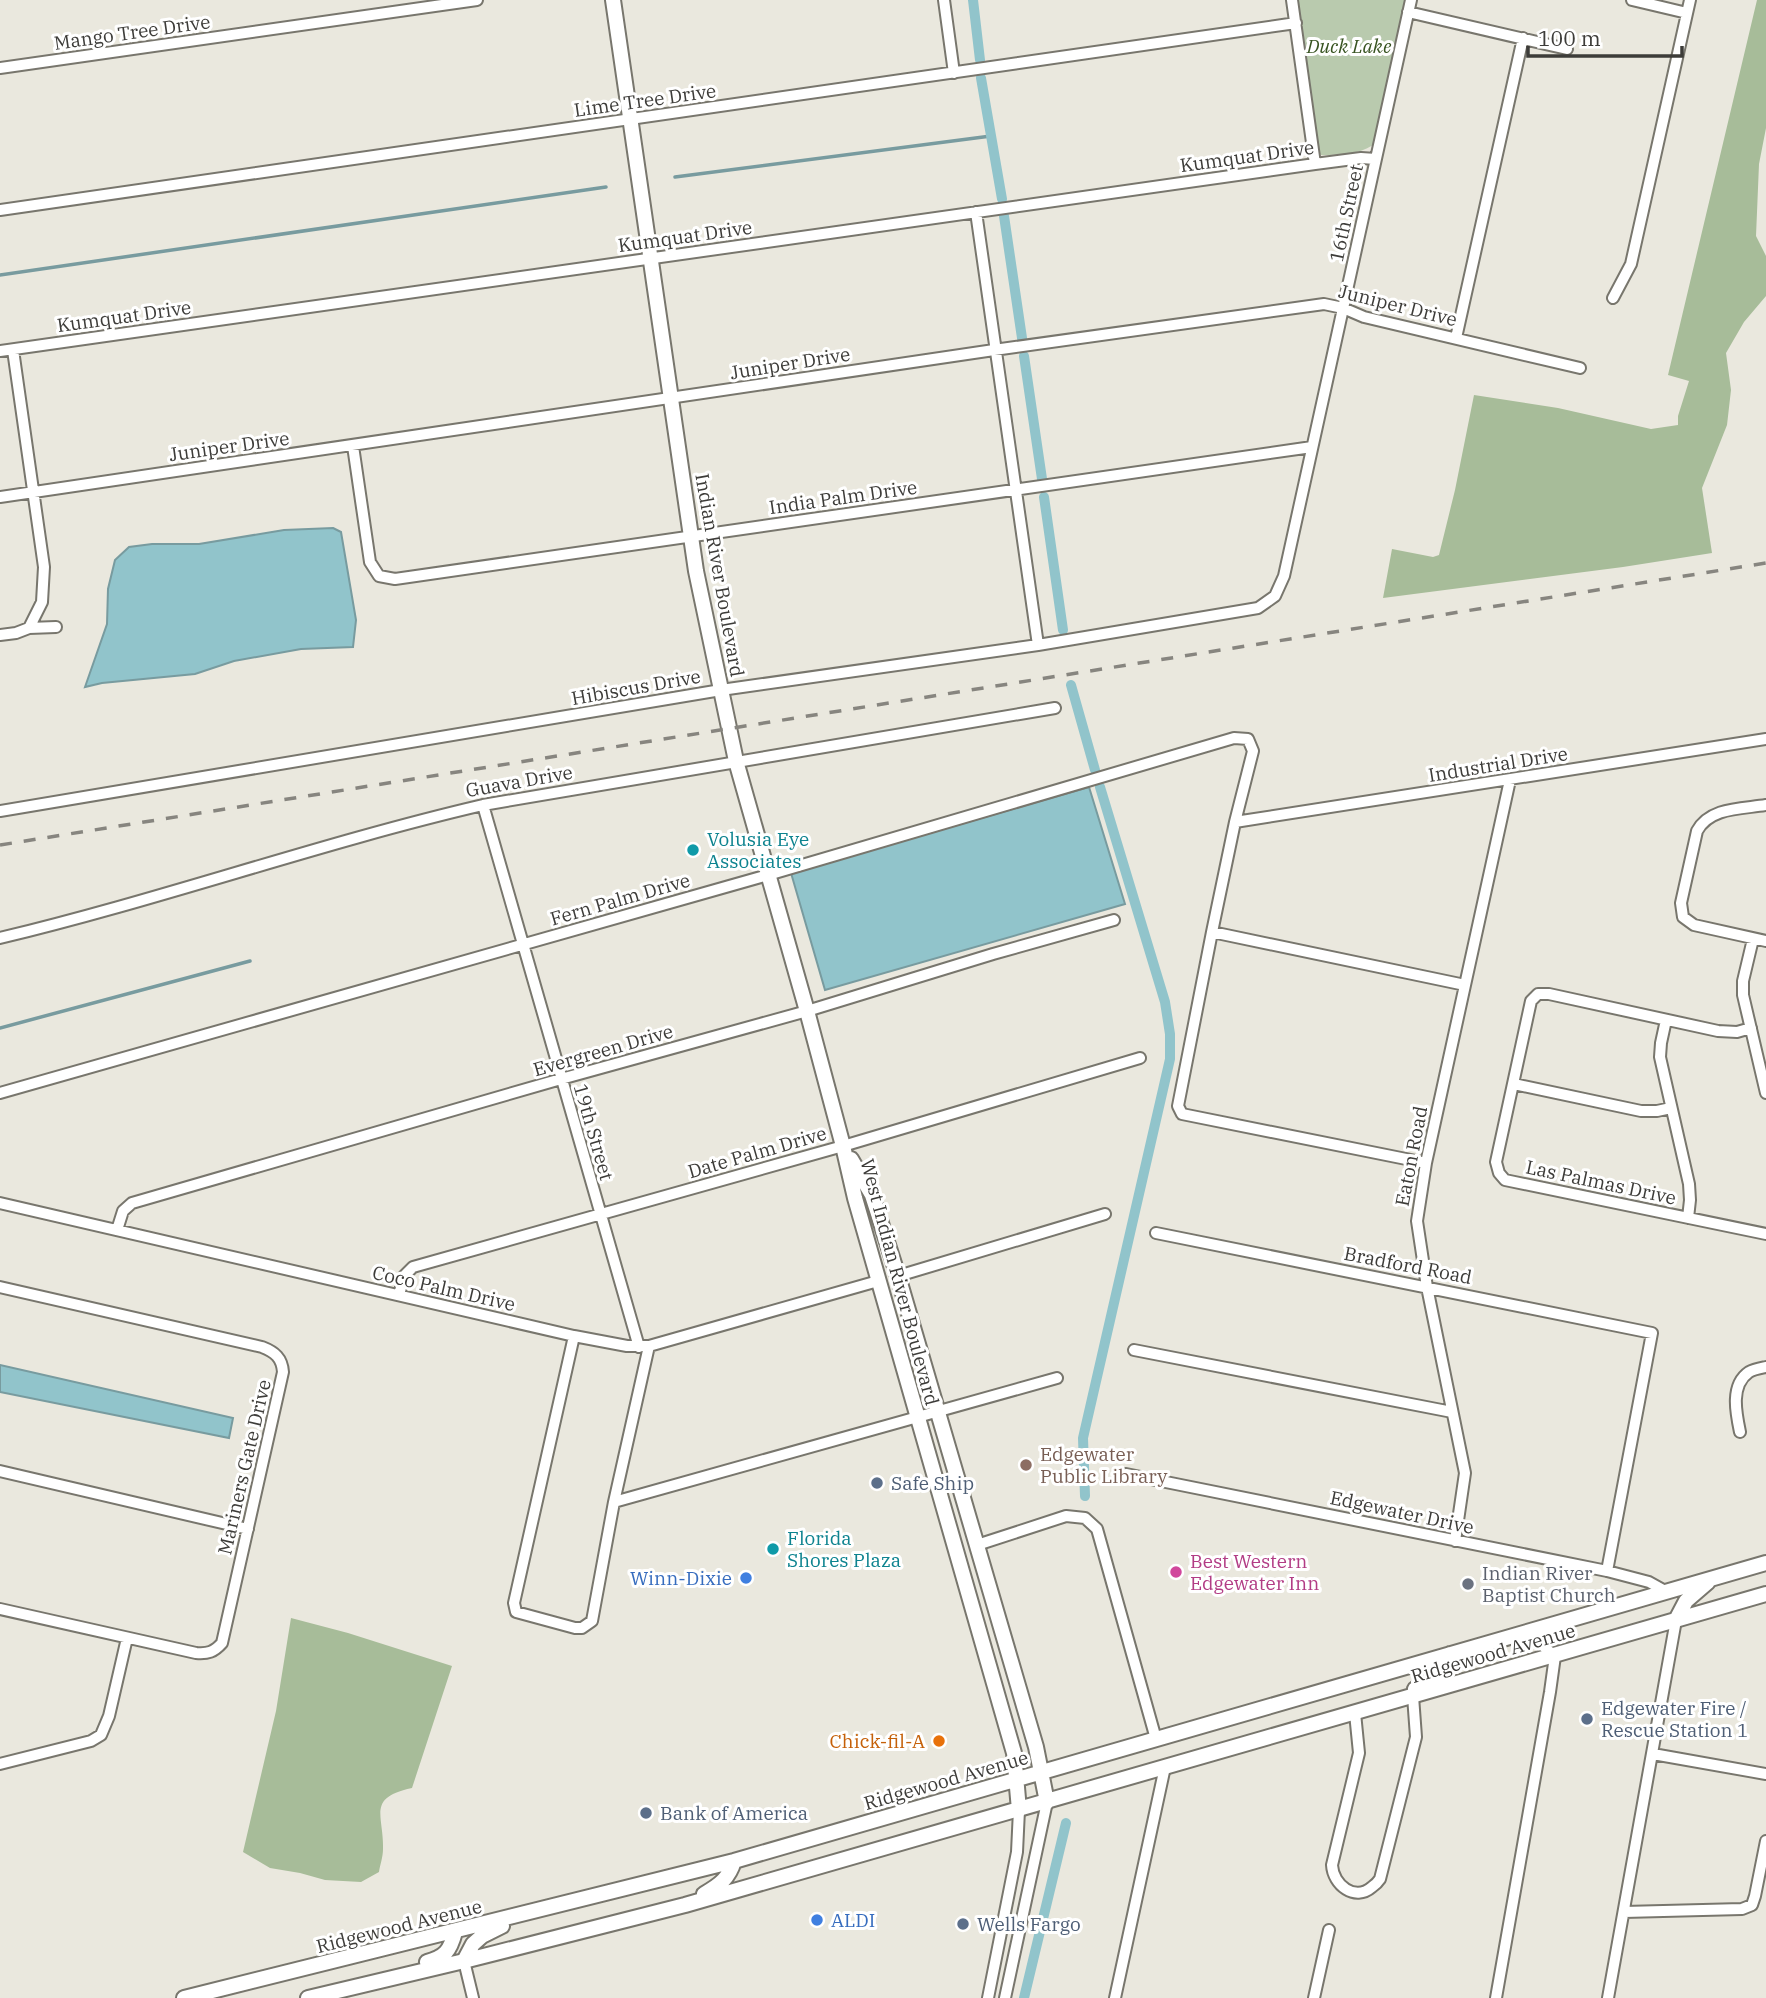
<svg xmlns="http://www.w3.org/2000/svg" width="1766" height="1998" font-family="'IBM Plex Serif',serif">
<style>
.green{fill:#b9caae}
.forest{fill:#a7bc99}
.water{fill:#91c4cb;stroke:#789b9f;stroke-width:2}
.lines{fill:none;stroke-linecap:round;stroke-linejoin:round}
.stream{stroke:#789b9f;stroke-width:3.5}
.canal{stroke:#91c4cb;stroke-width:10}
.minor-casing{stroke:#78766d;stroke-width:14}
.major-casing{stroke:#78766d;stroke-width:18}
.minor{stroke:#fff;stroke-width:10}
.major{stroke:#fff;stroke-width:14}
.rail{stroke:#87857f;stroke-width:3.5;stroke-dasharray:12 12;stroke-linecap:butt}
.culture-dot{fill:#0f9aa8;stroke:#fff;stroke-width:2.5}
.education-dot{fill:#8d6e63;stroke:#fff;stroke-width:2.5}
.service-dot{fill:#5c6f8a;stroke:#fff;stroke-width:2.5}
.hotel-dot{fill:#d1479c;stroke:#fff;stroke-width:2.5}
.shop-dot{fill:#3f7fe0;stroke:#fff;stroke-width:2.5}
.worship-dot{fill:#6b7280;stroke:#fff;stroke-width:2.5}
.food-dot{fill:#e8710a;stroke:#fff;stroke-width:2.5}
.labels{text-anchor:middle;stroke-width:6;stroke-linejoin:round;paint-order:stroke}
.street-label{font-size:19px;fill:#3d3c39;stroke:#fff}
.park-label{font-size:19px;font-style:italic;fill:#375320;stroke:#fff}
.culture-label{font-size:19px;fill:#0d838f;stroke:#fff;text-anchor:start}
.education-label{font-size:19px;fill:#785e54;stroke:#fff;text-anchor:start}
.service-label{font-size:19px;fill:#4e5e75;stroke:#fff;text-anchor:start}
.hotel-label{font-size:19px;fill:#b23c85;stroke:#fff;text-anchor:start}
.worship-label{font-size:19px;fill:#5b616d;stroke:#fff;text-anchor:start}
.shop-label{font-size:19px;fill:#366cbe;stroke:#fff;text-anchor:end}
.food-label{font-size:19px;fill:#c56008;stroke:#fff;text-anchor:end}
</style>
<rect width="100%" height="100%" fill="#eae8de"/>
<path class="green" d="M1297,0H1406L1373,145C1358,155 1339,155 1321,155L1316,149Z"/>
<path class="forest" d="M1757,0H1766V128L1759,164L1756,236L1766,256V296L1744,322L1726,353L1731,390L1727,425L1702,488L1712,553L1623,567L1383,598L1392,549L1433,557L1439,555L1455,490L1474,395L1558,408L1651,429L1678,425V416L1689,381L1668,375Z
M291,1618L348,1633L452,1666L412,1788C366,1798 384,1815 383,1849C383,1857 380,1865 379,1872L361,1882L325,1880L300,1873L270,1868L243,1852L276,1711Z"/>
<path class="water" d="M333,528L341,532L356,620L353,647L301,649L234,661L195,674L102,683L85,687L107,624L108,589L115,560L129,547L152,544H199L284,530Z
M1089,787L1125,904L825,990L791,873Z
M0,1365L233,1418L229,1438L0,1392Z"/>
<g class="lines">
<path class="stream" d="M675,177L991,136
M0,275L606,187
M0,1028L250,961"/>
<path class="canal" d="M973,0L980,60
M981,78L1002,199
M1004,216L1022,338
M1024,356L1042,479
M1044,497L1063,630
M1071,685L1095,770
M1085,1496L1083,1438L1170,1059V1034L1165,1002L1100,787
M1024,1998L1066,1823"/>
<defs>
<path id="minor" d="M944,0L954,73
M1292,0L1315,164
M1632,0L1687,13
M1408,12L1567,49
M0,68L477,0
M0,210L1296,23
M976,212L1038,645
M1613,298L1631,264L1690,0
M1456,338L1523,38
M13,350L44,567L42,602L29,628
M0,351L1315,164L1361,158L1376,159
M353,446L370,562L379,576L395,579L1312,447
M0,497L994,350L1324,304L1343,308L1364,317L1580,368
M0,635L16,633L29,628L56,627
M483,805L639,1347
M1766,805C1742,809 1710,807 1697,831L1681,903L1683,917L1694,925L1766,941
M0,811L721,690L1038,645L1258,608L1275,596L1284,576L1411,0
M1235,822L1766,739
M1212,932L1465,985
M0,938C163,899 320,843 483,805L1055,708
M1753,939L1743,981V995L1766,1093
M1666,1020L1661,1043L1660,1057L1689,1184L1690,1200L1688,1218
M1751,1028L1737,1032L1718,1031L1549,994H1538L1531,1001L1496,1162L1499,1173L1505,1180L1766,1234
M1514,1084L1641,1111H1657L1671,1108
M0,1093L768,875L1234,738L1248,739L1253,751L1235,822L1212,932L1178,1106L1182,1114L1426,1163
M0,1203L574,1336L627,1346H649L878,1281
M117,1230L123,1211L132,1203L561,1079L807,1011L993,954L1114,920
M1156,1233L1652,1333L1607,1571
M898,1276L1105,1214
M0,1287L262,1347C275,1352 282,1358 283,1372L222,1643C214,1652 208,1654 196,1653L0,1609
M399,1295L404,1276L413,1267L843,1146L1140,1058
M574,1336L514,1603L516,1612L575,1628H582L592,1621L614,1502L649,1346
M1134,1350L1452,1412
M1740,1432C1736,1413 1730,1385 1749,1372C1754,1369 1761,1368 1766,1367
M0,1471L248,1529
M1126,1474L1607,1571L1649,1582L1667,1592
M614,1502L1057,1378
M1455,1541L1465,1473L1427,1287L1417,1221L1426,1163L1510,780
M977,1545L1066,1516L1085,1518L1097,1529L1156,1739
M1355,1713L1359,1753L1332,1865C1333,1885 1355,1902 1372,1887C1375,1885 1378,1882 1380,1879L1416,1737L1413,1696
M1653,1754L1766,1774
M0,1764L91,1741L101,1735L109,1716L127,1638
M1624,1912L1742,1909L1752,1905L1755,1896L1766,1841
M464,1961L473,1998
M988,1998L1017,1852L1019,1810
M1005,1998L1047,1802
M1115,1998L1165,1767
M1314,1998L1329,1930
M1496,1998L1550,1692L1555,1656L1538,1642L1522,1634
M1608,1998L1676,1620"/>
<path id="major" d="M613,0L696,571L736,761L807,1011L843,1146L855,1198L1014,1753L1019,1810
M851,1159L872,1195L898,1276L1036,1747L1047,1802
M1676,1620L1686,1601L1708,1582
M1415,1689C1434,1679 1444,1676 1450,1654
M704,1894C720,1885 729,1878 734,1861
M464,1961L473,1944L482,1936L502,1926
M427,1962C445,1957 450,1951 455,1932
M184,1998L734,1861L1766,1563
M308,1998L464,1961L685,1905L1766,1594"/>
</defs>
<use href="#minor" class="minor-casing"/>
<use href="#major" class="major-casing"/>
<use href="#minor" class="minor"/>
<use href="#major" class="major"/>
<path class="rail" d="M0,845L1766,563"/>
</g>
<g class="culture-dot">
<circle cx="693" cy="850" r="7"/>
<circle cx="773" cy="1549" r="7"/>
</g>
<circle class="education-dot" cx="1026" cy="1465" r="7"/>
<g class="service-dot">
<circle cx="877" cy="1483" r="7"/>
<circle cx="1587" cy="1719" r="7"/>
<circle cx="646" cy="1813" r="7"/>
<circle cx="963" cy="1924" r="7"/>
</g>
<circle class="hotel-dot" cx="1176" cy="1572" r="7"/>
<g class="shop-dot">
<circle cx="746" cy="1578" r="7"/>
<circle cx="817" cy="1920" r="7"/>
</g>
<circle class="worship-dot" cx="1468" cy="1584" r="7"/>
<circle class="food-dot" cx="939" cy="1741" r="7"/>
<g class="labels">
<g class="street-label">
<text transform="translate(132 32) rotate(-8)" y="7">Mango Tree Drive</text>
<text transform="translate(645 100) rotate(-8)" y="7">Lime Tree Drive</text>
<text transform="translate(1247 156) rotate(-8)" y="7">Kumquat Drive</text>
<text transform="translate(1346 213) rotate(-78)" y="7">16th Street</text>
<text transform="translate(685 236) rotate(-8)" y="7">Kumquat Drive</text>
<text transform="translate(1398 305) rotate(14)" y="7">Juniper Drive</text>
<text transform="translate(124 316) rotate(-8)" y="7">Kumquat Drive</text>
<text transform="translate(790 363) rotate(-9)" y="7">Juniper Drive</text>
<text transform="translate(229 446) rotate(-8)" y="7">Juniper Drive</text>
<text transform="translate(843 497) rotate(-8)" y="7">India Palm Drive</text>
<text transform="translate(720 575) rotate(80)" y="7">Indian River Boulevard</text>
<text transform="translate(636 687) rotate(-10)" y="7">Hibiscus Drive</text>
<text transform="translate(1498 764) rotate(-9)" y="7">Industrial Drive</text>
<text transform="translate(519 781) rotate(-10)" y="7">Guava Drive</text>
<text transform="translate(620 899) rotate(-16)" y="7">Fern Palm Drive</text>
<text transform="translate(603 1050) rotate(-16)" y="7">Evergreen Drive</text>
<text transform="translate(594 1132) rotate(74)" y="7">19th Street</text>
<text transform="translate(757 1152) rotate(-16)" y="7">Date Palm Drive</text>
<text transform="translate(1411 1156) rotate(-79)" y="7">Eaton Road</text>
<text transform="translate(1601 1182) rotate(12)" y="7">Las Palmas Drive</text>
<text transform="translate(1408 1265) rotate(11)" y="7">Bradford Road</text>
<text transform="translate(900 1282) rotate(75)" y="7">West Indian River Boulevard</text>
<text transform="translate(444 1288) rotate(13)" y="7">Coco Palm Drive</text>
<text transform="translate(244 1467) rotate(-77)" y="7">Mariners Gate Drive</text>
<text transform="translate(1402 1512) rotate(12)" y="7">Edgewater Drive</text>
<text transform="translate(1493 1653) rotate(-16)" y="7">Ridgewood Avenue</text>
<text transform="translate(946 1780) rotate(-16)" y="7">Ridgewood Avenue</text>
<text transform="translate(399 1926) rotate(-14)" y="7">Ridgewood Avenue</text>
</g>
<g class="park-label">
<text x="1349" y="53">Duck Lake</text>
</g>
<g class="culture-label">
<text x="707" y="846">Volusia Eye<tspan x="707" dy="22">Associates</tspan></text>
<text x="787" y="1545">Florida<tspan x="787" dy="22">Shores Plaza</tspan></text>
</g>
<g class="education-label">
<text x="1040" y="1461">Edgewater<tspan x="1040" dy="22">Public Library</tspan></text>
</g>
<g class="service-label">
<text x="891" y="1490">Safe Ship</text>
<text x="1601" y="1715">Edgewater Fire /<tspan x="1601" dy="22">Rescue Station 1</tspan></text>
<text x="660" y="1820">Bank of America</text>
<text x="977" y="1931">Wells Fargo</text>
</g>
<g class="hotel-label">
<text x="1190" y="1568">Best Western<tspan x="1190" dy="22">Edgewater Inn</tspan></text>
</g>
<g class="worship-label">
<text x="1482" y="1580">Indian River<tspan x="1482" dy="22">Baptist Church</tspan></text>
</g>
<g class="shop-label">
<text x="732" y="1585">Winn-Dixie</text>
<text x="831" y="1927" text-anchor="start">ALDI</text>
</g>
<g class="food-label">
<text x="925" y="1748">Chick-fil-A</text>
</g>
</g>
<path d="M1528 46v10h154v-10" fill="none" stroke="#3d3c39" stroke-width="3.5"/>
<text x="1538" y="46" font-size="21" fill="#3d3c39" stroke="#ffffff" stroke-width="5" paint-order="stroke">100 m</text>
</svg>
